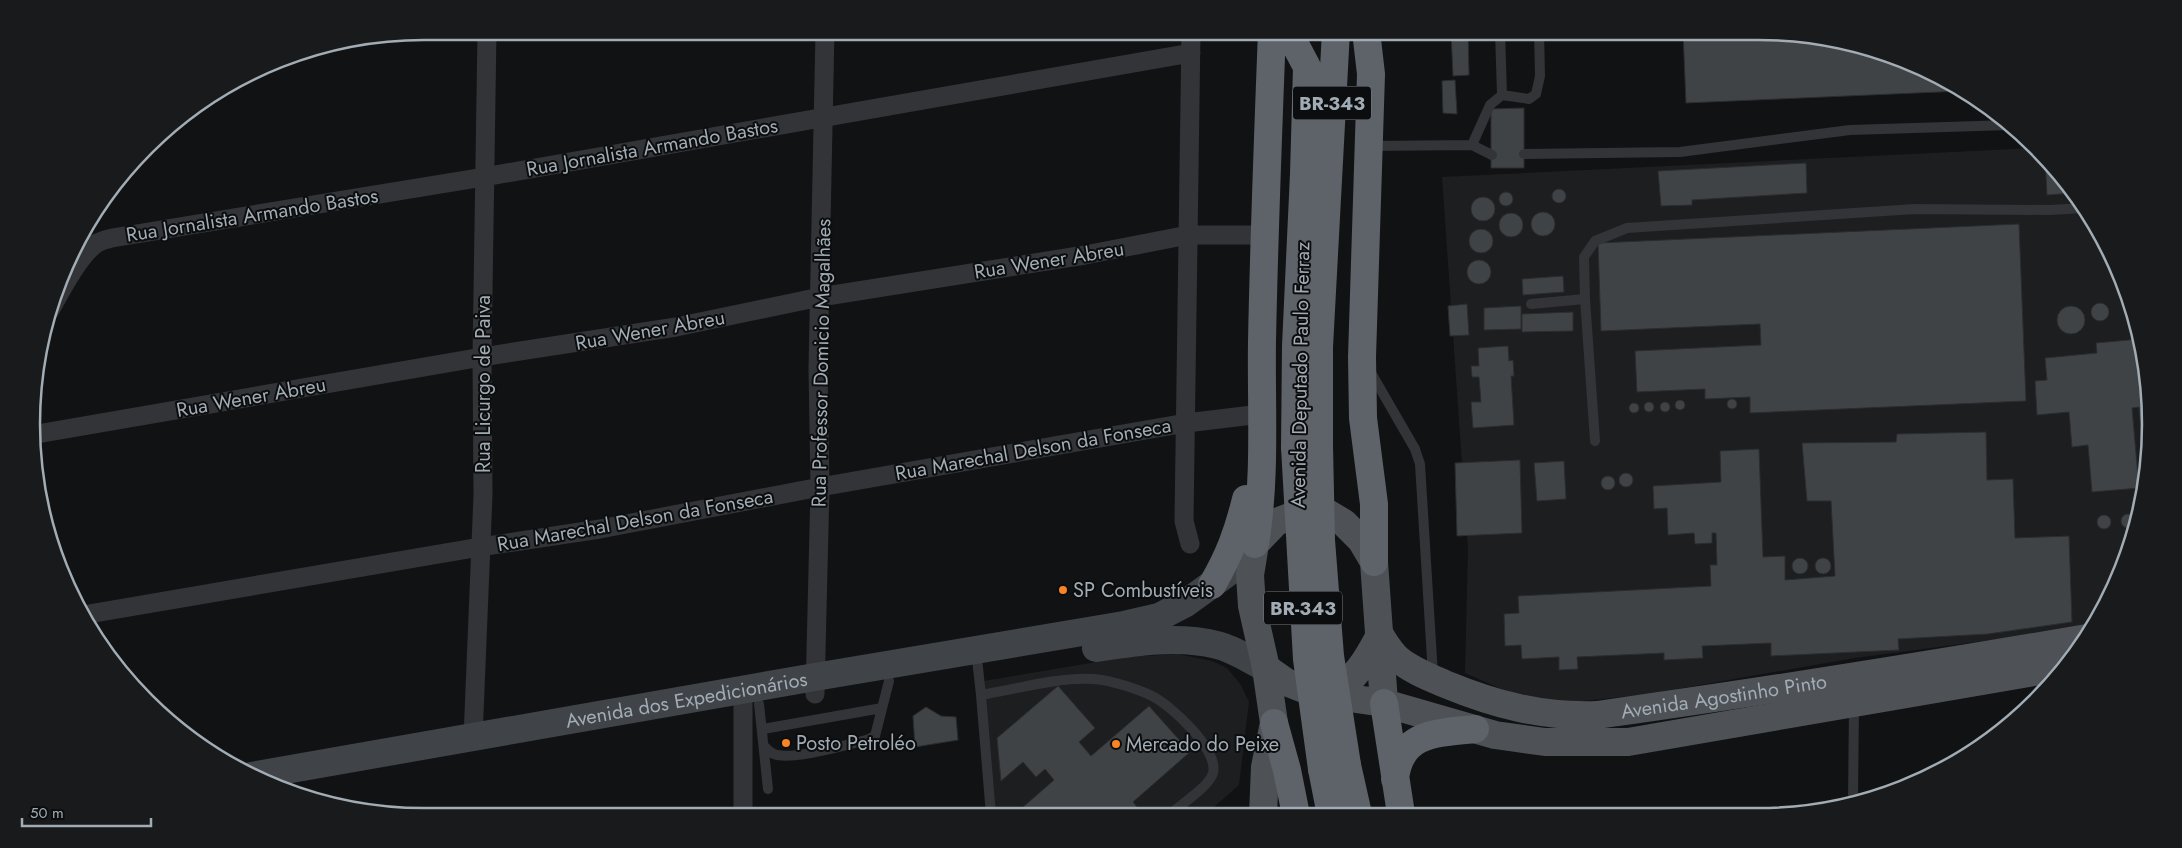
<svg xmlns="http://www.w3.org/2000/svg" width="2182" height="848" font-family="Jost,sans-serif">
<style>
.built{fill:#1d1e20}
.building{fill:#404346;stroke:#2b2c2f}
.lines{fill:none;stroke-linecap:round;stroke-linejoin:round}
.lane{stroke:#323438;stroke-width:10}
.street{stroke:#323438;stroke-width:19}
.secondary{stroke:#404448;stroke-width:28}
.primary{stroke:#4e5257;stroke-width:28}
.highway{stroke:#5e6369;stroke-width:28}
.highway-bridge{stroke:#5e6369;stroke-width:28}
.poi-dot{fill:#f88424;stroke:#0c0d0e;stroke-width:2}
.labels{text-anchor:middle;stroke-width:4;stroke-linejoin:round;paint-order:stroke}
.shield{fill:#0c0d0e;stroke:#757c82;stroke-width:1}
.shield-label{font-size:19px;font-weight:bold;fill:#a2acb4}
.street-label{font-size:20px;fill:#a2acb4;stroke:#0c0d0e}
.poi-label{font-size:20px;fill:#a2acb4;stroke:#0c0d0e;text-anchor:start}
.rim{fill:none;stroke:#a2acb4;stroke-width:2.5}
</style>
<rect width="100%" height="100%" fill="#111213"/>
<path class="built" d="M2035,148L2053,165L2098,228L2130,298L2147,373L2150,450L2137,526L2092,627L1855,658L1649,694L1545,705L1506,691L1465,673L1468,549L1442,177Z
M1177,654L1212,661L1227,668L1241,685L1249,702L1239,785L1205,815H994L984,681L1126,657Z"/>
<path class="building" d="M1451,31H1468L1469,75L1453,76Z
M1683,31H1758L1860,45L1932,72L1962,91L1686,103Z
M1455,80L1457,114L1443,113L1442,81Z
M1524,108V168H1491V109Z
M2045,157L2053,165L2073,193L2047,195Z
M1806,163L1807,193L1692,200V205L1661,206L1658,171Z
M1552 196a7 7 0 1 1 14 0a7 7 0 1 1-14 0Z
M1499 199a7 7 0 1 1 14 0a7 7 0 1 1-14 0Z
M1471 209a12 12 0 1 1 24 0a12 12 0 1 1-24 0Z
M1531 224a12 12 0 1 1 24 0a12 12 0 1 1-24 0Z
M1499 225a12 12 0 1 1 24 0a12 12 0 1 1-24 0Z
M2019,224L2026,401L1750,413V397L1705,399V389L1637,392L1635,351L1761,345L1760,324L1601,331L1598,243Z
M1469 241a12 12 0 1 1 24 0a12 12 0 1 1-24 0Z
M1467 272a12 12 0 1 1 24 0a12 12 0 1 1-24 0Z
M1563,276L1564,292L1523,295L1522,279Z
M2091 312a9 9 0 1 1 18 0a9 9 0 1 1-18 0Z
M1467,304L1469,335L1450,336L1448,306Z
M2057 320a14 14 0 1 1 28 0a14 14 0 1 1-28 0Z
M1521,306V329L1484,330V308Z
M1573,312V331L1522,332V314Z
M2140,339L2147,373L2150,450L2147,469H2144L2139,407L2132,408L2139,488L2092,492L2088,445L2072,447L2069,412L2037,415L2035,381L2047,380L2045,358L2097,353L2096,343Z
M1508,346L1509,361L1513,360L1514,376H1511L1514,425L1473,428L1471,402H1481L1479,377H1472L1471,366H1479L1478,348Z
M1727 404a5 5 0 1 1 10 0a5 5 0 1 1-10 0Z
M1675 405a5 5 0 1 1 10 0a5 5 0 1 1-10 0Z
M1660 407a5 5 0 1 1 10 0a5 5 0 1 1-10 0Z
M1644 407a5 5 0 1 1 10 0a5 5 0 1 1-10 0Z
M1629 408a5 5 0 1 1 10 0a5 5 0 1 1-10 0Z
M1986,432L1987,480L2013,479L2015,538L2069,536L2072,622L1988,634L1898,639L1899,650L1771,656V643L1702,646L1703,658L1664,660V653L1577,657L1578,669L1559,670V657L1522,659L1521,645L1505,646L1504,614L1519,613L1518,596L1711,586L1710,565H1717L1716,533H1712V543L1695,544L1694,533L1668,535L1667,508L1654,509L1653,486L1721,482L1720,451L1759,449L1763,557L1785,556V580L1835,576L1831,501H1807L1802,443L1896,442L1897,434Z
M1520,460L1522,533L1457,536L1455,463Z
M1564,461L1566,499L1537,501L1534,463Z
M1619 480a7 7 0 1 1 14 0a7 7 0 1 1-14 0Z
M1601 483a7 7 0 1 1 14 0a7 7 0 1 1-14 0Z
M2121 521a7 7 0 1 1 14 0a7 7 0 1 1-14 0Z
M2097 522a7 7 0 1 1 14 0a7 7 0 1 1-14 0Z
M1792 566a8 8 0 1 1 16 0a8 8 0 1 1-16 0Z
M1815 566a8 8 0 1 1 16 0a8 8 0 1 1-16 0Z
M1058,686L1095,728L1079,742L1091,756L1149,706L1190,752L1133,802L1137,807L1127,815H1014L1054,780L1045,769L1036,777L1023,762L1001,781L997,738Z
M926,707L941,716L956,717L958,740L915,747L913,716Z"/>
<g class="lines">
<path class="lane" d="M1500,31L1502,95
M1472,145L1490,105L1502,95L1529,99L1536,94L1540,76L1539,31
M1370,146L1472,145L1492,155
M1524,154L1680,152L1850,130L2010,125
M1531,304L1585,299
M1370,371L1415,449L1420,464L1433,675
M1595,441L1585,299L1584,257L1595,241L1627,228L1915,209L2050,210L2084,208
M976,650L981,695L991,815
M981,695C1018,689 1057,677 1094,679C1110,680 1138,689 1152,696C1172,706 1219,750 1213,773C1209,787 1180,805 1169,815
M759,704L768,789
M763,729L882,708
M764,746C768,750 771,754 777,755C799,759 844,745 867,740L875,736L889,681
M1853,800L1854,704"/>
<path class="street" d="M49,312C60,293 79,255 97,243C101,241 107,239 112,238L484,177L1191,53
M37,434L482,357L676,327L820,297L1085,255L1188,235H1264
M1190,544L1184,521L1191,31
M83,615L480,547L600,529L820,487L1186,423L1261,414
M743,689V816
M815,694L820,487L818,368L825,31
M473,738L483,495L482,357L487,31"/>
<g class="secondary">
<path d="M1096,648C1135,642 1178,635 1217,645C1234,649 1250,660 1266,668"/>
<path id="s1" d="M251,776L815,677L1124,625L1159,617L1186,603L1230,571"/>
</g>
<g class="primary">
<path id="s2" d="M1380,635C1385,643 1390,652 1398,659C1411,670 1429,677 1445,684C1496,705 1542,717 1597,715C1760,692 1924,666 2087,638"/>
<path d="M1266,668L1286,682L1314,693L1384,703L1495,735L1545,742H1628L2063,667"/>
<path d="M1331,694C1355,680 1367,660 1380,635"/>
<path d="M1263,815L1265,767L1274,723L1266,668L1252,606L1250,575L1255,544L1276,522L1305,511H1324L1344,523L1361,540L1374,562L1384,703"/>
</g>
<path class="highway" d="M1288,31L1307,67L1304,174L1296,346L1295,447
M1366,31L1371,74L1362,357L1363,418L1374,504V562
M1319,446V347L1336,31
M1255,544C1266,477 1261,409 1262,341C1264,238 1268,134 1272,31
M1212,585C1229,556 1238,532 1246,499
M1384,703L1401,814
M1274,723L1287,770L1296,815
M1347,765L1358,814
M1322,769L1331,815
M1395,779C1400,732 1437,733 1475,729"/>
<path class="highway-bridge" d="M1319,446L1321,540L1330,656L1347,765
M1295,447L1307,659L1322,769"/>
</g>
<g class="poi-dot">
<circle cx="1063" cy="590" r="5"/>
<circle cx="786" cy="743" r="5"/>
<circle cx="1116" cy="744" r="5"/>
</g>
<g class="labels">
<g class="shield">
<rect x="1293" y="86.5" width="78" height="33" rx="4"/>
<rect x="1264" y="591.5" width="78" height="33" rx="4"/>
</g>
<g class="shield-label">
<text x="1332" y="110">BR-343</text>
<text x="1303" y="615">BR-343</text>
</g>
<g class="street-label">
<text transform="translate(652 147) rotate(-10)" y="7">Rua Jornalista Armando Bastos</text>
<text transform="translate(252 215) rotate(-9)" y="7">Rua Jornalista Armando Bastos</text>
<text transform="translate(1049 260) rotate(-9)" y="7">Rua Wener Abreu</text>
<text transform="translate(650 330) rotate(-10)" y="7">Rua Wener Abreu</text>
<text transform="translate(821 363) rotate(-89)" y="7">Rua Professor Domicio Magalhães</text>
<text transform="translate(1300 375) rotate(-89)" y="7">Avenida Deputado Paulo Ferraz</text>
<text transform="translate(483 384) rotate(-90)" y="7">Rua Licurgo de Paiva</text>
<text transform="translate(251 397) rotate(-10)" y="7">Rua Wener Abreu</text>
<text transform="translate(1033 449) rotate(-10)" y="7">Rua Marechal Delson da Fonseca</text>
<text transform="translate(635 520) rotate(-10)" y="7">Rua Marechal Delson da Fonseca</text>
<text dy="7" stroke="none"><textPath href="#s2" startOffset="368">Avenida Agostinho Pinto</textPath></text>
<text dy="7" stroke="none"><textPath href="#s1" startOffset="442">Avenida dos Expedicionários</textPath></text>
</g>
<g class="poi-label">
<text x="1073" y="597">SP Combustíveis</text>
<text x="796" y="750">Posto Petroléo</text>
<text x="1126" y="751">Mercado do Peixe</text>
</g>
</g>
<path d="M0 0H2182V848H0ZM424 40H1758A384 384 0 0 1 2142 424V424A384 384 0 0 1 1758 808H424A384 384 0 0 1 40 424V424A384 384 0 0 1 424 40Z" fill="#181a1b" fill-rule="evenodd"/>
<path class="rim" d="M424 40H1758A384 384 0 0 1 2142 424V424A384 384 0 0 1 1758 808H424A384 384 0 0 1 40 424V424A384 384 0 0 1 424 40Z"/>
<path d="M22 818v8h129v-8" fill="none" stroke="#a2acb4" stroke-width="2.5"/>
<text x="30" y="818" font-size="15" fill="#a2acb4" stroke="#0c0d0e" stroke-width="4" paint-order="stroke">50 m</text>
</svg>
